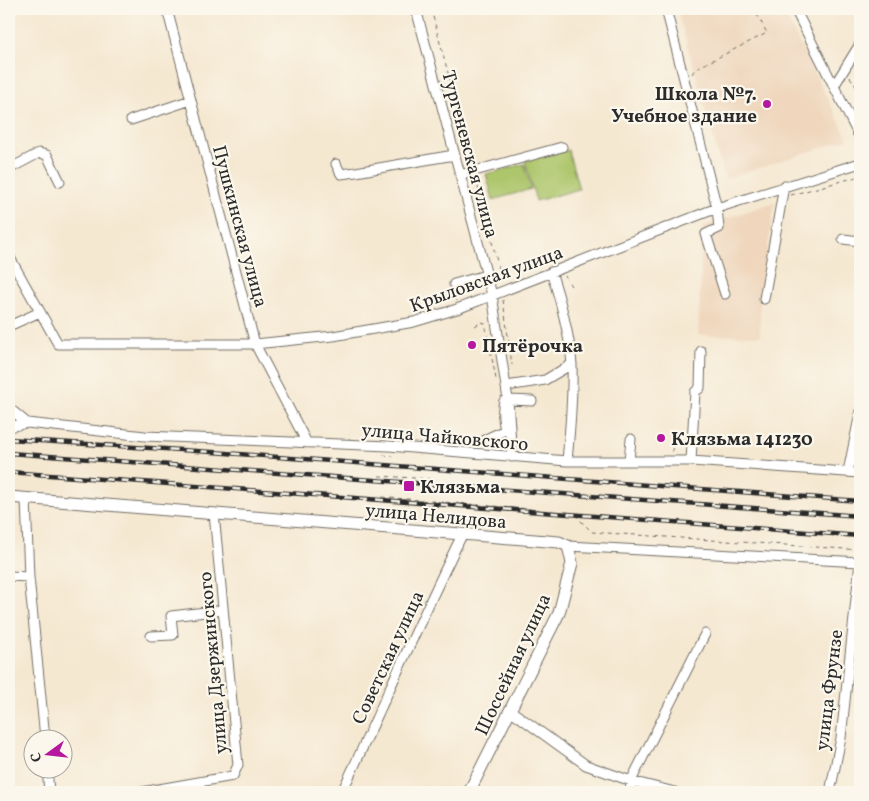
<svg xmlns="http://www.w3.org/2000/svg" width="869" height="801" font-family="Vollkorn,serif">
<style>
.built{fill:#efd6bc}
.garden{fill:#adc66c;stroke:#6c784c}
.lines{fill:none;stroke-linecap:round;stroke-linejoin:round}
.minor-casing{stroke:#726d65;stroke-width:11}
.major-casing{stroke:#726d65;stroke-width:13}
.path{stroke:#726d65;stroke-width:1;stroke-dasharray:4 4;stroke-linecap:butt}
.minor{stroke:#fff;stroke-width:9}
.major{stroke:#fff;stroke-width:11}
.rail-casing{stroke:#2b2b2b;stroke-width:4.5}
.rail{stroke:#fbf7ec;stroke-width:2.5;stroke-dasharray:8;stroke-linecap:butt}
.poi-dot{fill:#b5179e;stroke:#fbf7ec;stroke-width:2}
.labels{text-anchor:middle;stroke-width:4.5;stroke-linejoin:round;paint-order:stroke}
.poi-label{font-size:19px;font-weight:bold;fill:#2b2b2b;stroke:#fbf7ec;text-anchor:start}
.street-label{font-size:19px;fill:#2b2b2b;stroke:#fbf7ec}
</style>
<rect width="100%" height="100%" fill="#fbf7ec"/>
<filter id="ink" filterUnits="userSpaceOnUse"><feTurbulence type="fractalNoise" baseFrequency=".02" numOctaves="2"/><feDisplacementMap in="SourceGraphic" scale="10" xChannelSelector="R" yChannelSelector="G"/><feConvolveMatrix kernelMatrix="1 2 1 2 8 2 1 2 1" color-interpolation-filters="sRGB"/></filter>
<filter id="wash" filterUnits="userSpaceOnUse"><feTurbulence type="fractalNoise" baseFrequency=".0096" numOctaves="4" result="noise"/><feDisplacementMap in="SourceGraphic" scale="20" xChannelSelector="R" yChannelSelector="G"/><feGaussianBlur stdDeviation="1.12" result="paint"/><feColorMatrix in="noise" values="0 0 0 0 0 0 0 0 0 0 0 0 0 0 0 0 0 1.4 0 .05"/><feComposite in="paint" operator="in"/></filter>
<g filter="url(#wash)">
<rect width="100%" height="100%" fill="#f5e8d1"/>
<path class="built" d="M677,9H782L848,139L725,179Z
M775,202L760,295V336L698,335L703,226Z"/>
<path class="garden" d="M568,150L579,189L536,201L525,161Z
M524,164L531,189L493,200L486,174Z"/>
</g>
<g filter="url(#ink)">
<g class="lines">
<defs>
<path id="minor" d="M167,9L255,344L307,443
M360,9H361
M416,9L492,295L508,400L512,457
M666,9L717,208L719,228L706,234L725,294
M795,9L860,138
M834,86L860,44
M131,120L191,100
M336,164L341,174L356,172L454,155
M9,169L39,153L47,155L60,182
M460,175L562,147
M843,239L860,241
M9,256L58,344H255L333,336L414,322L457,309L717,208L860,163
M551,272C560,298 570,337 572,365C573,397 570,430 567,461
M454,284L486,275
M764,299L784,186
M9,326L40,312
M507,386L545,380L572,364
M9,408L27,423
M9,427L27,423L145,436L389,446L567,461H691L860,473
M509,433L505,430C503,421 501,411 504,401C514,399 522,401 532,401
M486,439L505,430
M629,461L631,439
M691,461L695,392L700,388L701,351
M848,472L860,413
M26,499L29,577L45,738
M568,546L860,562
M9,576L29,577
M151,636L173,635L171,616L223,610
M510,710L586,765L631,781L675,792
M47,768L49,792
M142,792L233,776L238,765L214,513
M342,792C382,707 420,620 462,535
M630,792L631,781L705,634
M830,792L841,738L860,562"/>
<path id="major" d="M9,497L559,542L568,546L572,563L559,613L469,792"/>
</defs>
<use href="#minor" class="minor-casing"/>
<use href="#major" class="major-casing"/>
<path class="path" d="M431,9L472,163
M692,74L695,69L767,33L754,9
M850,77L860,93
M476,179L502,281
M791,195L860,176
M9,241L13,249
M565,276L571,286
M453,292L456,301
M503,300L512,365
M475,326L481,322L485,323L496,379
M510,345L521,343
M672,452L673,443
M383,455L392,456
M379,476L432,479
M382,497L516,508
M512,509L518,508L573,513L592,532L860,550"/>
<use href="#minor" class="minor"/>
<use href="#major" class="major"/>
<defs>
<path id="rail" d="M9,439L212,452L860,501
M9,453L860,516
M9,472L860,536"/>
</defs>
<use href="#rail" class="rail-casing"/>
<use href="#rail" class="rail"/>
</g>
</g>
<g class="poi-dot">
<circle cx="767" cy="104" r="5"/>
<circle cx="472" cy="345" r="5"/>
<circle cx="661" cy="438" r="5"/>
<rect x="403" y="480" width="12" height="12" rx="2.5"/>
</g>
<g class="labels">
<g class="poi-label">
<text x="757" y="100" text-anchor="end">Школа №7.<tspan x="757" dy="22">Учебное здание</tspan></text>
<text x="482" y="352">Пятёрочка</text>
<text x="671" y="445">Клязьма 141230</text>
<text x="420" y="493">Клязьма</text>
</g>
<g class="street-label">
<text transform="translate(471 154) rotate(75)" y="7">Тургеневская улица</text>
<text transform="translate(241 226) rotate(75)" y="7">Пушкинская улица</text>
<text transform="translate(486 278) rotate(-20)" y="7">Крыловская улица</text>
<text transform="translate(445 436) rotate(5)" y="7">улица Чайковского</text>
<text transform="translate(436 515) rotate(5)" y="7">улица Нелидова</text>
<text transform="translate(387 657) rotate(-65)" y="7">Советская улица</text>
<text transform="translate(212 663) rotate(-95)" y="7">улица Дзержинского</text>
<text transform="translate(512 664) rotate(-65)" y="7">Шоссейная улица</text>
<text transform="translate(828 690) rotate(-83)" y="7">улица Фрунзе</text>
</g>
</g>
<rect width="869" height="801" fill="none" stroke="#fbf7ec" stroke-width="30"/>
<g transform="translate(48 754) rotate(255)"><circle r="24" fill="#fbf7ec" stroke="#a8a59f"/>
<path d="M0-4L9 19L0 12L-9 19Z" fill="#b5179e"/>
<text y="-8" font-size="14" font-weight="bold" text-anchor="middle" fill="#2b2b2b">С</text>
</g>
</svg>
